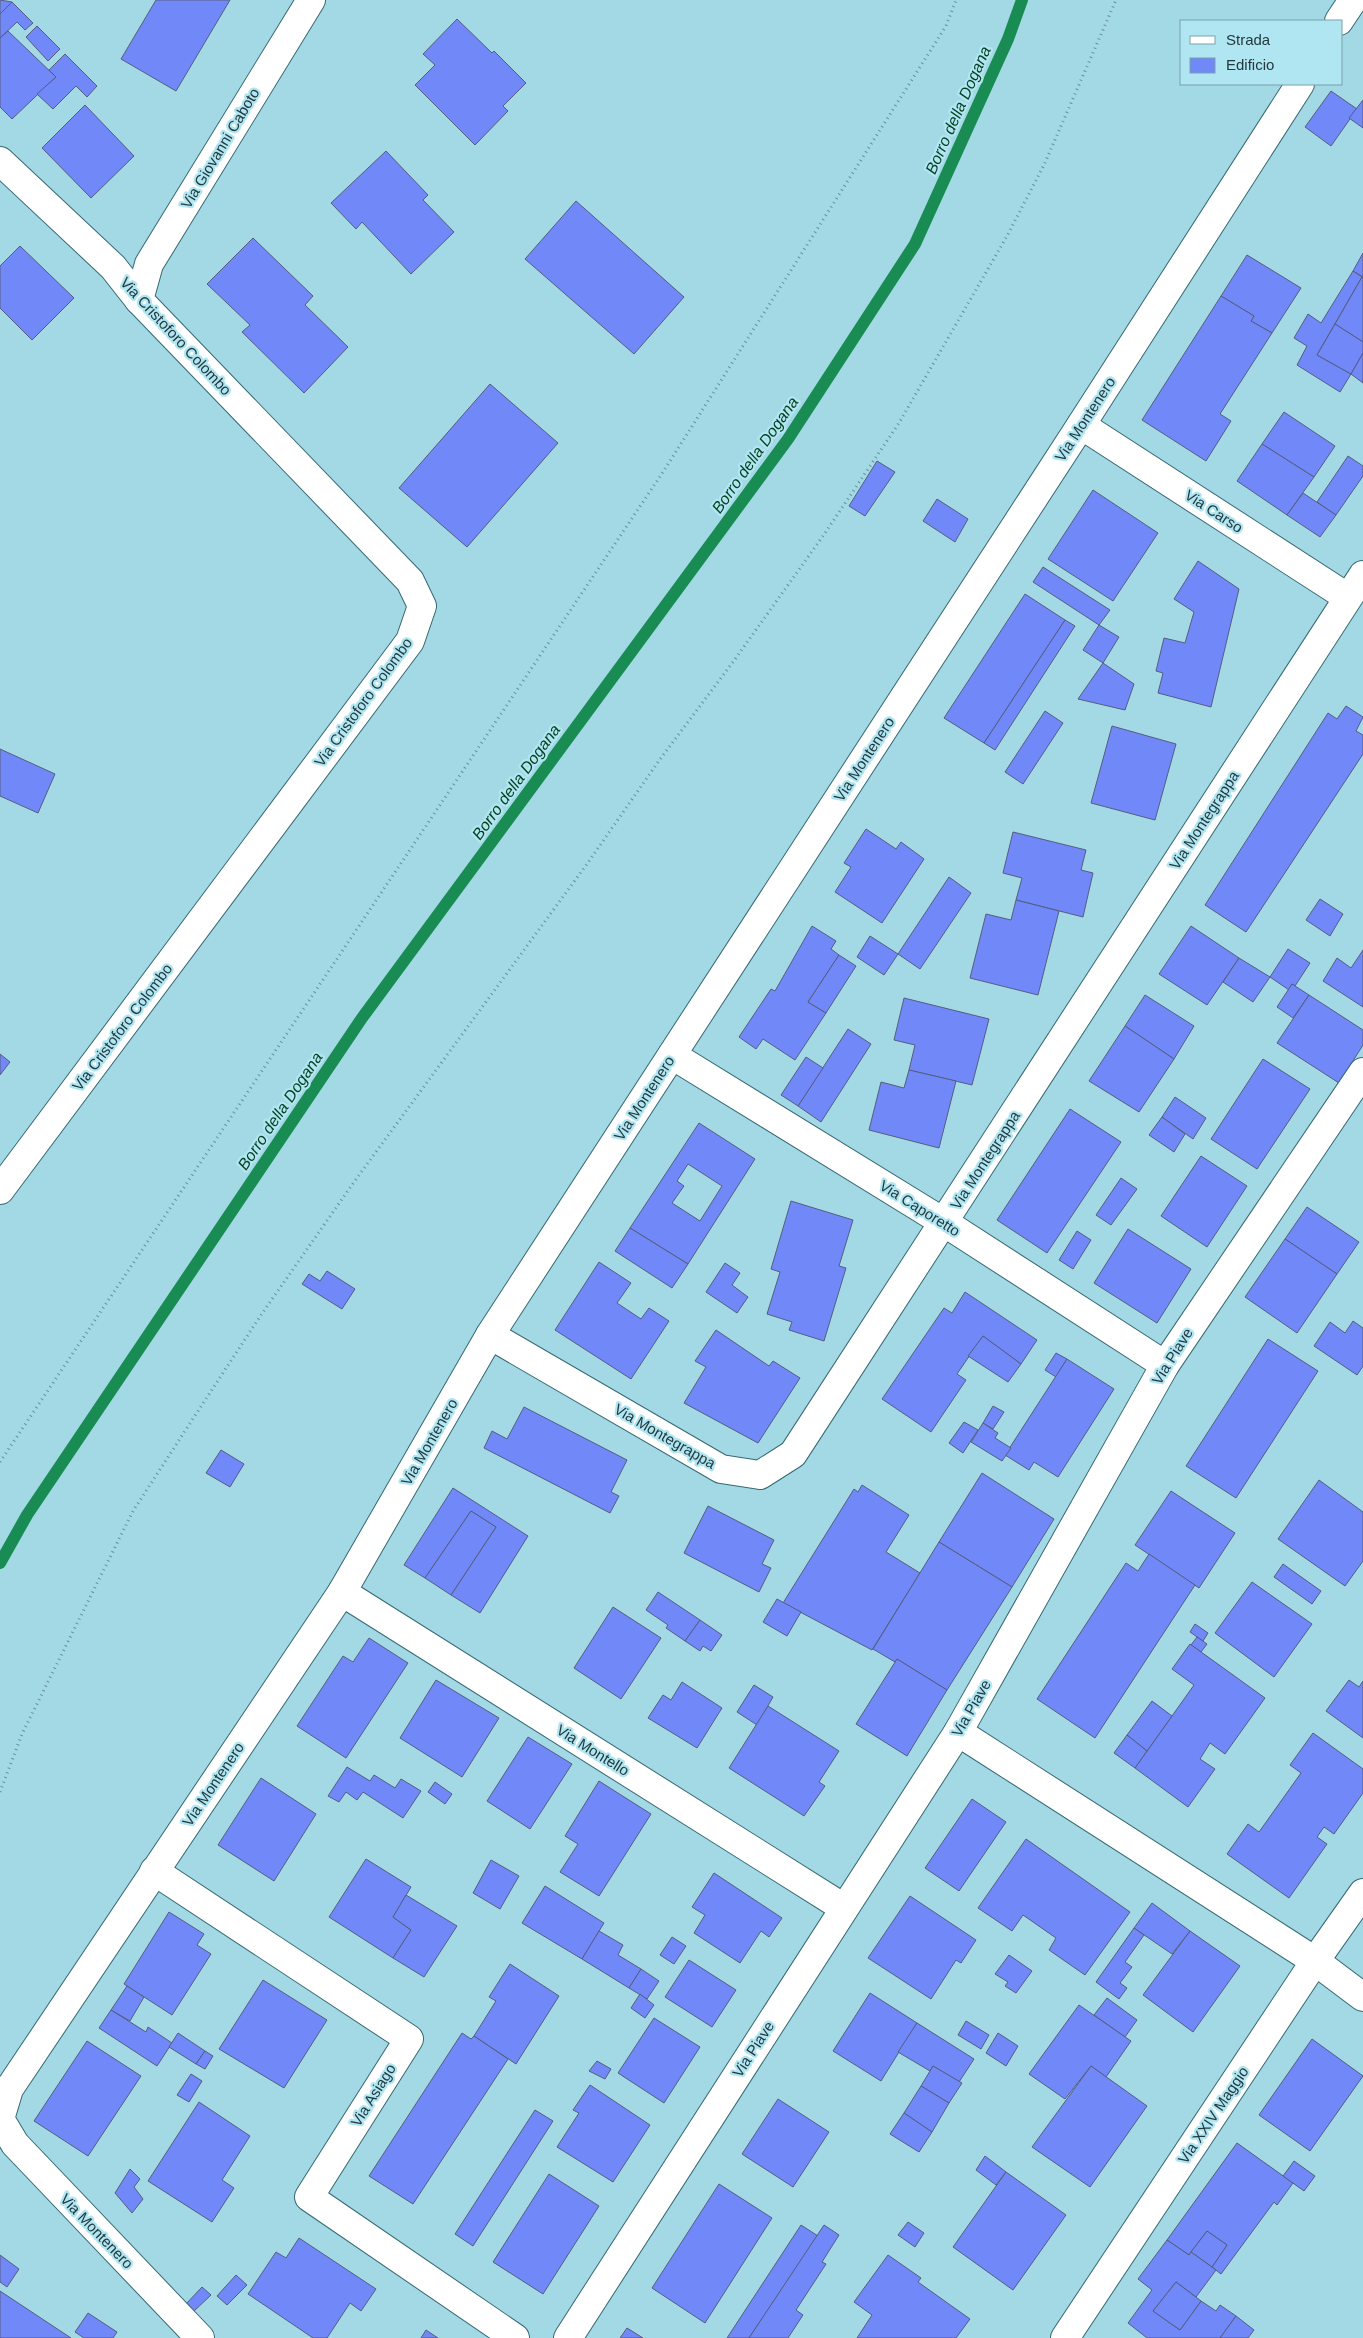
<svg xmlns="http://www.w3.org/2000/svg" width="1363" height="2338" font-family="Arial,sans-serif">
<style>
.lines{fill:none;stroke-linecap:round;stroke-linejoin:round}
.stream{stroke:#198c54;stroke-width:12}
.building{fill:#7188f9;stroke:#545d80;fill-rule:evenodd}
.street-casing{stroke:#356973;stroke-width:30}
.path{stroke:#688f97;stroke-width:3;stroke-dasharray:1 4;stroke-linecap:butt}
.street{stroke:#fff;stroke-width:28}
.labels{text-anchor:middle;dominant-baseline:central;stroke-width:4.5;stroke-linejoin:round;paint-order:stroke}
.street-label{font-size:15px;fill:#23393e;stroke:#b0e6f2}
.water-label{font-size:16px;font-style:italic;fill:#063f1e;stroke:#b0e6f2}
</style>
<rect width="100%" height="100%" fill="#a3d9e4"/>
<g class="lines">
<polyline class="stream" points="0,1563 27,1515 362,1018 788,439 915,244 1008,39 1022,0"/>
</g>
<g class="building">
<polygon points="0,0 12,2 0,14"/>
<polygon points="156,0 230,0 176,91 121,59"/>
<polygon points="12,2 33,23 25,30 17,22 0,38 0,14"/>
<polygon points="457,19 492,53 494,51 526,83 503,106 508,111 475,145 415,85 435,65 423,54"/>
<polygon points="37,26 60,49 48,61 26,37"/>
<polygon points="8,31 56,77 12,119 0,107 0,38"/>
<polygon points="65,54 97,86 87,97 76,86 53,109 37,94 56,77 49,70"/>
<polygon points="1331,91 1357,109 1331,146 1305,127"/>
<polygon points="1363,100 1363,128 1349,118"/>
<polygon points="85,105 134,156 91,198 42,148"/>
<polygon points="386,151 428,195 423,200 454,232 411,274 362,222 356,229 331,203"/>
<polygon points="576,201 684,297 634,354 525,259"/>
<polygon points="253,238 313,296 305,305 348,347 304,393 242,332 250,325 207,284"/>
<polygon points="20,246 74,298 32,340 0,308 0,266"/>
<polygon points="1363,253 1363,277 1353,271"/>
<polygon points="1247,255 1301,288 1272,333 1251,321 1254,316 1221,296"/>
<polygon points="1353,271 1362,277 1317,355 1351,374 1340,392 1297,365 1307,346 1294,338 1308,314 1321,323"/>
<polygon points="1362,277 1363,277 1363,342 1335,324"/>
<polygon points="1221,296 1254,316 1251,321 1272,333 1220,414 1231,421 1206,461 1142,420"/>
<polygon points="1335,324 1363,342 1363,353 1351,374 1317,355"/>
<polygon points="1363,353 1363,383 1351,374"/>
<polygon points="490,384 558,443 467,547 399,488"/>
<polygon points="1284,412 1335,446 1314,477 1262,444"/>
<polygon points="1262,444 1314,477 1287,515 1237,481"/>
<polygon points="1348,456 1363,466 1363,476 1336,515 1317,502"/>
<polygon points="877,461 895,472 865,516 849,506"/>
<polygon points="1093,490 1158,533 1113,601 1048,559"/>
<polygon points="1303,493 1336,515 1320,537 1287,515"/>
<polygon points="937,499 968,519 955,542 923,521"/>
<polygon points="1198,561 1239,589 1211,707 1158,693 1163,673 1156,671 1164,638 1185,643 1194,612 1174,599"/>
<polygon points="1043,567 1110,610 1099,625 1033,582"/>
<polygon points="1025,594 1065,620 984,743 944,718"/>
<polygon points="1065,620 1075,626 995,750 984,743"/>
<polygon points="1099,625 1119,637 1103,663 1083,650"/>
<polygon points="1103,663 1134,684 1125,710 1078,699"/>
<polygon points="1346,706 1363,717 1356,731 1363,735 1363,754 1246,932 1205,905 1328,713 1337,719"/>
<polygon points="1045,711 1063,723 1023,784 1005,772"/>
<polygon points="1112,726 1176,744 1155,820 1091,803"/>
<polygon points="0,749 55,774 38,813 0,796"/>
<polygon points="866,829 896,849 901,842 924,859 882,923 835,892 851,867 844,863"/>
<polygon points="1013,832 1086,850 1081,870 1093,873 1083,917 1016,900 1022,878 1003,873"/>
<polygon points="949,877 971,893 920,969 898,954"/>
<polygon points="1320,899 1343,914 1330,936 1306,920"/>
<polygon points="1016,900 1059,911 1038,995 970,978 986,914 1011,920"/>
<polygon points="812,926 836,941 831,949 839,955 808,1002 826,1013 795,1060 763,1039 756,1049 739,1037 771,989 775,991"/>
<polygon points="1191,926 1239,958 1207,1005 1159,974"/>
<polygon points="870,936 898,954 884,975 857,957"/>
<polygon points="1288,949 1310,963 1295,986 1292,984 1289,990 1270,977"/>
<polygon points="1363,950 1363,1007 1323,981 1337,958 1351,968"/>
<polygon points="839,955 856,966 826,1013 808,1002"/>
<polygon points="1239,958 1270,977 1253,1002 1223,982"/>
<polygon points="1292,984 1309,995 1293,1018 1277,1007"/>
<polygon points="1145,995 1194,1026 1174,1059 1125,1026"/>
<polygon points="1309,995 1363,1030 1363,1045 1339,1083 1277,1043"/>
<polygon points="904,998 989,1019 972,1085 909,1070 915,1045 894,1040"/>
<polygon points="1125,1026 1174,1059 1139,1112 1089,1081"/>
<polygon points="848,1029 871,1044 821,1122 798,1106"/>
<polygon points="0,1054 10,1062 0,1075"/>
<polygon points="806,1057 823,1068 798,1106 781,1095"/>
<polygon points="1263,1059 1310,1089 1257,1169 1211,1139"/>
<polygon points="909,1070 956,1081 939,1148 869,1130 881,1082 904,1088"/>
<polygon points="1175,1097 1206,1118 1193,1139 1162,1117"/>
<polygon points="1070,1109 1121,1142 1047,1253 997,1220"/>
<polygon points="1162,1117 1185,1134 1174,1152 1149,1135"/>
<path d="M699 1123 755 1159 688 1264 630 1228ZM688 1164 722 1186 700 1221 672 1203 684 1186 677 1181Z"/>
<polygon points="1201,1156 1247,1186 1207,1247 1161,1216"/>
<polygon points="1121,1178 1137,1189 1111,1225 1096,1215"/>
<polygon points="791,1201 853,1220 839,1266 846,1268 824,1341 789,1330 792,1322 767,1314 780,1272 771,1269"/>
<polygon points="1307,1207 1359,1242 1337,1274 1285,1239"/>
<polygon points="630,1228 688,1264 672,1288 615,1251"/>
<polygon points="1128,1229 1191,1269 1157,1323 1094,1283"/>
<polygon points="1077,1231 1091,1240 1073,1269 1059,1260"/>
<polygon points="1285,1239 1337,1274 1297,1333 1245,1297"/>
<polygon points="599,1262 631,1283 617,1303 641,1319 649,1308 669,1321 631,1379 555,1330"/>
<polygon points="725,1263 740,1273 732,1285 748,1297 737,1313 706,1292"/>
<polygon points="327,1271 355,1289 342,1309 302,1284 309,1274 320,1281"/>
<polygon points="965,1292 1037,1340 1021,1364 983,1336 957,1374 966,1380 931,1432 882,1399 944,1308 952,1313"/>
<polygon points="1353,1321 1363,1328 1363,1366 1357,1375 1314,1346 1330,1322 1345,1333"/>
<polygon points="716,1330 769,1366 773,1361 800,1378 758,1443 684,1403 706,1367 695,1361"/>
<polygon points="983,1336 1021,1364 1008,1382 968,1356"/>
<polygon points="1268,1339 1318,1371 1236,1498 1186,1466"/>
<polygon points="1056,1353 1067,1359 1056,1377 1045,1370"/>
<polygon points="1067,1359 1114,1389 1058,1477 1034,1462 1029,1470 1005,1455"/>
<polygon points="993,1406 1004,1412 993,1429 983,1423"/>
<polygon points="524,1407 627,1460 611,1492 619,1496 610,1513 484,1448 492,1431 507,1439"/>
<polygon points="964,1422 978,1430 963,1453 949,1443"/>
<polygon points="983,1423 998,1433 995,1438 1011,1448 1002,1461 971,1442"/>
<polygon points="221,1450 244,1464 230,1487 206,1473"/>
<polygon points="982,1473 1054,1519 1012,1587 939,1542"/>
<polygon points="1319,1480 1363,1512 1363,1561 1345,1586 1278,1539"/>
<polygon points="862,1485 909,1515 886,1552 920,1573 872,1650 783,1603 854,1489 858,1492"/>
<polygon points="453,1488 528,1536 480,1613 451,1595 496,1527 471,1511 425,1578 404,1565"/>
<polygon points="1171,1491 1235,1533 1199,1588 1135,1545"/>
<polygon points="708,1506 774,1540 762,1564 771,1568 759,1592 684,1553"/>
<polygon points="471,1511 496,1527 451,1595 425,1578"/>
<polygon points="939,1542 1012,1587 947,1690 897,1659 895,1662 873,1649"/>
<polygon points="1149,1554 1195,1585 1095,1738 1037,1699 1126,1563 1138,1571"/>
<polygon points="1283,1564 1321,1591 1312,1604 1274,1577"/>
<polygon points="1252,1582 1312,1624 1274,1677 1215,1633"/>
<polygon points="658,1592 700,1620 685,1641 666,1628 668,1625 646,1610"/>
<polygon points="777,1599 801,1612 787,1636 763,1622"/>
<polygon points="613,1607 661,1638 621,1699 574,1668"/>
<polygon points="700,1620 722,1635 711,1651 703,1646 700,1651 685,1641"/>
<polygon points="1195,1624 1208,1633 1203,1641 1190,1632"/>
<polygon points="1197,1637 1207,1644 1201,1652 1191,1645"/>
<polygon points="369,1638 408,1663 346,1758 297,1726 343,1656 353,1662"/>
<polygon points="1190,1644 1265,1698 1225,1754 1210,1743 1200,1759 1215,1769 1188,1807 1135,1768 1194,1685 1172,1669"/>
<polygon points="897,1659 947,1690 907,1756 856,1724"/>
<polygon points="436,1680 499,1718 462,1777 400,1738"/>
<polygon points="1349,1680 1359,1687 1363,1681 1363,1738 1326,1711"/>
<polygon points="682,1682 722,1708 697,1748 648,1718 663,1695 671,1700"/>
<polygon points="754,1685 773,1697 757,1725 737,1712"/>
<polygon points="1152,1701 1172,1716 1147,1751 1127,1735"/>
<polygon points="768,1706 839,1751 819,1782 825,1786 804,1816 729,1768"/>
<polygon points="1313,1733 1363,1769 1363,1793 1334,1834 1324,1827 1317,1837 1327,1844 1289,1898 1227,1854 1248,1824 1259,1832 1301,1773 1290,1765"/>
<polygon points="1127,1735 1147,1751 1135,1768 1114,1753"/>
<polygon points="528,1737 572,1764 530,1829 487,1801"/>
<polygon points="347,1767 370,1781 374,1775 395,1788 401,1779 421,1791 403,1818 363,1792 357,1800 346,1792 339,1802 328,1796"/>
<polygon points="261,1778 316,1814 274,1881 218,1845"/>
<polygon points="599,1781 651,1814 599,1896 560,1872 578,1844 565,1836"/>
<polygon points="435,1782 452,1794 445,1804 428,1792"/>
<polygon points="972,1799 1006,1822 959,1891 925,1868"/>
<polygon points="1026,1839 1130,1912 1085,1975 1049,1950 1056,1938 1023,1915 1012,1931 978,1908"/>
<polygon points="366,1859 411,1887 393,1917 411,1930 393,1958 329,1917"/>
<polygon points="491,1860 519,1876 500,1909 473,1893"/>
<polygon points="714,1873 782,1918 769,1937 761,1931 740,1963 694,1933 705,1915 692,1907"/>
<polygon points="545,1886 604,1923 582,1959 522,1923"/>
<polygon points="406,1895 457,1926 424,1977 393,1958 411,1930 393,1917"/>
<polygon points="910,1896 976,1940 961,1963 956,1960 931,1999 868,1958"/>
<polygon points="1152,1903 1190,1931 1172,1954 1134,1928"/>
<polygon points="169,1912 204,1934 197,1945 211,1954 172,2015 124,1984"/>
<polygon points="1134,1928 1144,1935 1125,1962 1132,1967 1120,1983 1127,1988 1119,1999 1096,1982"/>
<polygon points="599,1931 623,1945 618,1955 641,1969 629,1988 582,1959"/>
<polygon points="1190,1931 1240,1966 1193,2032 1143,1995"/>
<polygon points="672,1937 686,1946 674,1964 660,1955"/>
<polygon points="1009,1955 1032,1971 1016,1993 1005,1986 1008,1982 995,1974"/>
<polygon points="689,1960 736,1990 712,2027 665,1997"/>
<polygon points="510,1964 559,1996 516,2064 474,2036 496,2001 489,1997"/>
<polygon points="641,1969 659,1981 647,1999 629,1988"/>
<polygon points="263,1980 327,2020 284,2088 219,2049"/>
<polygon points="127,1986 144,1997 130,2021 111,2010"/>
<polygon points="870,1993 917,2023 881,2081 833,2051"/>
<polygon points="640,1994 654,2005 645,2018 631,2008"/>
<polygon points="1107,1998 1137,2020 1125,2037 1094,2015"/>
<polygon points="1079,2005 1131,2041 1106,2077 1091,2066 1065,2099 1029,2074"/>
<polygon points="111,2010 146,2032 148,2027 172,2043 157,2066 99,2028"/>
<polygon points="654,2018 700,2047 664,2103 618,2073"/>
<polygon points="966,2021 989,2035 981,2049 958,2035"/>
<polygon points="917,2023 974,2059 959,2082 933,2066 930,2071 898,2052"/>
<polygon points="178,2033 205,2051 196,2064 169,2047"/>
<polygon points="462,2033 471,2039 474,2036 508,2059 413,2204 369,2176"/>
<polygon points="998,2033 1018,2046 1006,2066 986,2053"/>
<polygon points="1312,2039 1363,2076 1310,2151 1259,2115"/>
<polygon points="87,2041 141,2076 88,2156 34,2121"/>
<polygon points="205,2051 213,2056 205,2069 196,2064"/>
<polygon points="597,2061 611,2069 605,2079 589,2071"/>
<polygon points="933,2066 962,2083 949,2103 921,2086"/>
<polygon points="1091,2066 1147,2106 1090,2187 1032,2147"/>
<polygon points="191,2074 202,2081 189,2102 177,2095"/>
<polygon points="590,2085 650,2125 613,2182 557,2147 579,2113 573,2110"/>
<polygon points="921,2086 949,2103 932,2132 904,2113"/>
<polygon points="778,2099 829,2132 793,2187 742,2154"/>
<polygon points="199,2102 250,2136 222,2180 234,2188 212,2222 148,2181"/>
<polygon points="535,2110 553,2121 473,2246 455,2234"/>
<polygon points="904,2113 932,2132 919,2152 890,2134"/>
<polygon points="1237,2143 1293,2183 1277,2205 1274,2202 1221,2274 1212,2267 1227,2245 1207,2231 1189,2255 1167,2240"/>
<polygon points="985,2156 1006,2172 996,2185 976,2170"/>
<polygon points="1294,2161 1315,2176 1304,2191 1283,2176"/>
<polygon points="130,2169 140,2179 134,2187 143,2199 132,2213 115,2193"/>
<polygon points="1006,2172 1066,2215 1013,2290 953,2247"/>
<polygon points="549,2174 599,2206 543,2294 493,2262"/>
<polygon points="719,2184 772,2218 705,2323 652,2288"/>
<polygon points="908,2222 924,2233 915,2247 898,2235"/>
<polygon points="801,2225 818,2236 749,2338 727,2338"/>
<polygon points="824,2225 839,2235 822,2262 826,2264 796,2310 803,2315 788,2338 749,2338"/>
<polygon points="1207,2231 1227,2245 1212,2267 1191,2252"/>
<polygon points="299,2238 376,2289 361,2311 350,2303 327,2338 313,2338 248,2294 276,2252 286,2258"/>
<polygon points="1167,2240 1189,2255 1191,2252 1216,2270 1196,2297 1176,2282 1153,2311 1180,2330 1201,2301 1216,2311 1220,2305 1236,2316 1220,2338 1147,2338 1128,2323 1152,2290 1138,2279"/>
<polygon points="0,2255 19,2269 7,2287 0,2282"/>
<polygon points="888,2255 921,2278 918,2282 970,2319 956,2338 857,2338 872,2315 854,2302"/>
<polygon points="236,2275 247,2285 227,2305 217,2296"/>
<polygon points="1176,2282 1201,2301 1180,2330 1153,2311"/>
<polygon points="202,2287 211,2295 193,2312 185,2305"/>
<polygon points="0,2291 71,2338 0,2338"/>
<polygon points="88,2313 117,2332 113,2338 84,2338 75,2332"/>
<polygon points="1236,2316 1254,2330 1248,2338 1220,2338"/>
<polygon points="627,2328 643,2338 620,2338"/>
<polygon points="426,2330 438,2338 421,2338"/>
</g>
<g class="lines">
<defs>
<g id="street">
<polyline points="1339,21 1353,0"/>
<polyline points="0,161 113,267 139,300 410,581 422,606 410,641 0,1190"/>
<polyline points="139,300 149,264 311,0"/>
<polyline points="1081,425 1347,597"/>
<polyline points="672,1055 945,1223 1165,1365"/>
<polyline points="490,1335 721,1469 760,1475 793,1454 1363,575"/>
<polyline points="342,1592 844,1908"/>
<polyline points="958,1732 1315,1961 1363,1997"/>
<polyline points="154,1871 409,2039 309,2197 515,2338"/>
<polyline points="0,2119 9,2089 342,1592 490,1335 1081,425 1300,84"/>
<polyline points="0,2119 15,2144 200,2338"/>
<polyline points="568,2338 958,1732 1165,1365 1363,1072"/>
<polyline points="1065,2338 1315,1961 1363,1893"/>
</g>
</defs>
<use href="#street" class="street-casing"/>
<g class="path">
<polyline points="0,1462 663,472 946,26 956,0"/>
<polyline points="0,1792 22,1734 133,1511 198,1411 261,1315 354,1182 587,864 658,762 733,662 823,536 899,423 1007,236 1044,165 1116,0"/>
</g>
<use href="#street" class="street"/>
</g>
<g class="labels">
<g class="street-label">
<text transform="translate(220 148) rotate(-59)">Via Giovanni Caboto</text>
<text transform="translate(176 336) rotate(47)">Via Cristoforo Colombo</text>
<text transform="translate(1085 419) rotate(-57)">Via Montenero</text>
<text transform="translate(1214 511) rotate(33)">Via Carso</text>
<text transform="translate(363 702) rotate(-54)">Via Cristoforo Colombo</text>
<text transform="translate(864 759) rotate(-57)">Via Montenero</text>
<text transform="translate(1204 820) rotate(-57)">Via Montegrappa</text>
<text transform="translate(122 1027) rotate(-53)">Via Cristoforo Colombo</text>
<text transform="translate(644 1098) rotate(-57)">Via Montenero</text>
<text transform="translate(985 1160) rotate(-57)">Via Montegrappa</text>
<text transform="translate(920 1208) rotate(32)">Via Caporetto</text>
<text transform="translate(1172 1356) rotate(-58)">Via Piave</text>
<text transform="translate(665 1436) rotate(30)">Via Montegrappa</text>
<text transform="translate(429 1442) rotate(-60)">Via Montenero</text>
<text transform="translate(971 1708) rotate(-60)">Via Piave</text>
<text transform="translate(593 1750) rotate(32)">Via Montello</text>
<text transform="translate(213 1784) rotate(-56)">Via Montenero</text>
<text transform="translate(753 2049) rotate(-57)">Via Piave</text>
<text transform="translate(373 2095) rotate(-58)">Via Asiago</text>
<text transform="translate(1213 2115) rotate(-56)">Via XXIV Maggio</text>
<text transform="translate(97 2231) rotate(46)">Via Montenero</text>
</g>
<g class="water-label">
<text transform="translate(958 110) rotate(-66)">Borro della Dogana</text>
<text transform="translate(755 455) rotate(-55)">Borro della Dogana</text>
<text transform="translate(516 782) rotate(-54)">Borro della Dogana</text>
<text transform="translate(280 1111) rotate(-56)">Borro della Dogana</text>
</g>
</g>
<rect x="1180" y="20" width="162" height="65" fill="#b0e6f2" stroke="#78a1aa"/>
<rect x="1190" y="36" width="25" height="8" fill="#ffffff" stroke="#78a1aa"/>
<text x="1226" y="45" font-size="15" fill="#23393e">Strada</text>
<rect x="1190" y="58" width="25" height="15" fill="#7188f9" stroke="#78a1aa"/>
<text x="1226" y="70" font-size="15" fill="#23393e">Edificio</text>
</svg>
